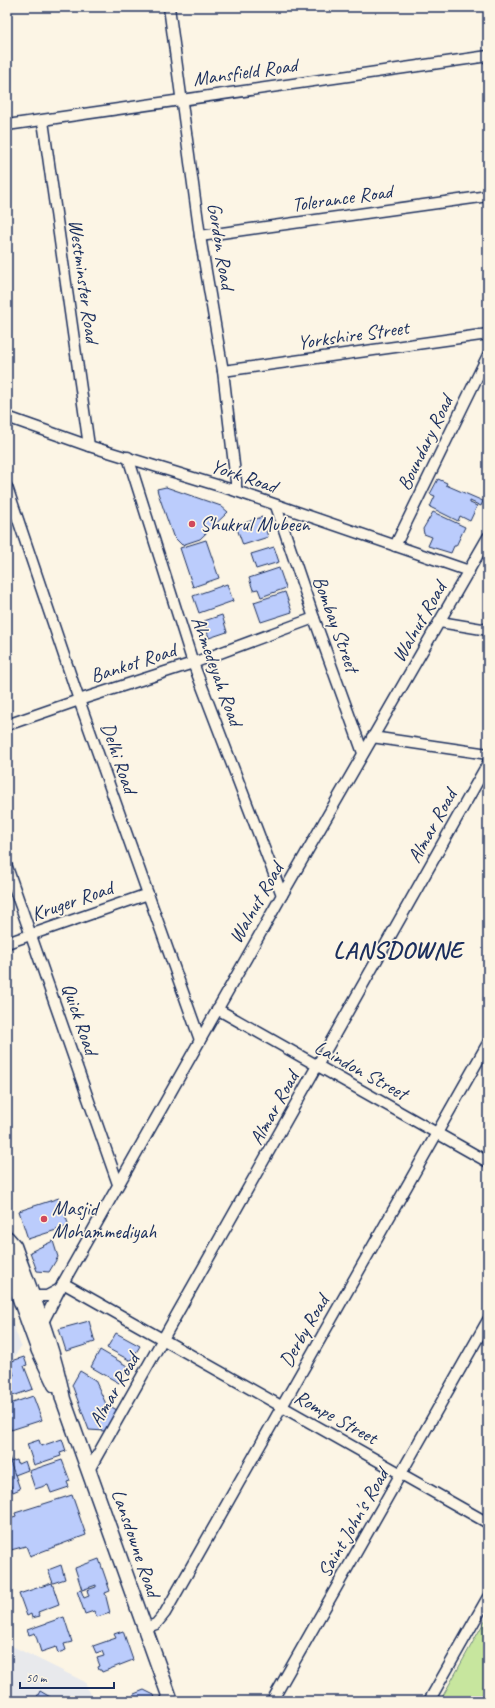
<svg xmlns="http://www.w3.org/2000/svg" width="495" height="1708" font-family="Caveat,sans-serif">
<style>
.built{fill:#e8e9ec}
.green{fill:#c7e69e;stroke:#718a7e}
.building{fill:#bbccfc;stroke:#1b2f5e}
.lines{fill:none;stroke-linecap:round;stroke-linejoin:round}
.street-casing{stroke:#1b2f5e;stroke-width:13}
.secondary-casing{stroke:#1b2f5e;stroke-width:17}
.street{stroke:#fcf5e5;stroke-width:10}
.secondary{stroke:#fcf5e5;stroke-width:14}
.poi-dot{fill:#d1495b;stroke:#fcf5e5;stroke-width:1.5}
.labels{text-anchor:middle;dominant-baseline:central;stroke-width:3.5;stroke-linejoin:round;paint-order:stroke}
.street-label{font-size:20px;fill:#1b2f5e;stroke:#fcf5e5}
.poi-label{font-size:20px;fill:#1b2f5e;stroke:#fcf5e5;text-anchor:start}
.district-label{font-size:24px;font-weight:bold;letter-spacing:1px;fill:#1b2f5e;stroke:#fcf5e5}
</style>
<rect width="100%" height="100%" fill="#fcf5e5"/>
<filter id="ink" filterUnits="userSpaceOnUse"><feTurbulence type="fractalNoise" baseFrequency=".025" numOctaves="2"/><feDisplacementMap in="SourceGraphic" scale="8" xChannelSelector="R" yChannelSelector="G"/><feConvolveMatrix kernelMatrix="1 2 1 2 8 2 1 2 1" color-interpolation-filters="sRGB"/></filter>
<g filter="url(#ink)">
<g class="built">
<polygon points="7,1308 21,1346 7,1370"/>
<polygon points="7,1632 12,1646 85,1682 92,1701 7,1701"/>
</g>
<polygon class="green" points="488,1615 488,1701 440,1701"/>
<g class="building">
<polygon points="438,479 447,483 446,485 483,501 481,506 470,501 470,503 477,506 470,521 460,516 458,521 430,507 435,496 430,494"/>
<polygon points="166,487 221,506 228,512 200,539 182,545 173,536 158,493 157,489"/>
<polygon points="433,512 465,527 456,546 454,546 451,553 428,546 432,537 424,534 423,529"/>
<polygon points="262,517 268,537 243,545 236,526"/>
<polygon points="206,540 219,578 193,587 180,548"/>
<polygon points="274,547 279,562 256,569 251,554"/>
<polygon points="279,568 286,588 261,597 258,589 253,590 249,578"/>
<polygon points="227,584 233,601 199,613 193,596"/>
<polygon points="285,592 292,612 261,622 254,602"/>
<polygon points="222,615 227,632 209,638 204,621"/>
<polygon points="59,1198 69,1226 28,1239 19,1211"/>
<polygon points="53,1241 58,1257 49,1272 37,1271 30,1252"/>
<polygon points="89,1321 95,1342 66,1351 59,1329"/>
<polygon points="116,1333 140,1346 131,1361 107,1348"/>
<polygon points="100,1350 129,1367 119,1383 91,1367"/>
<polygon points="24,1357 27,1365 24,1366 33,1389 7,1398 7,1378 14,1375 10,1364 12,1361"/>
<polygon points="80,1371 95,1380 106,1404 117,1410 105,1431 89,1430 72,1385"/>
<polygon points="33,1396 42,1420 11,1430 7,1419 7,1405"/>
<polygon points="62,1439 66,1451 60,1453 61,1456 34,1465 27,1444 39,1440 41,1446"/>
<polygon points="9,1457 20,1489 13,1492 9,1480 11,1479 7,1480 7,1458"/>
<polygon points="17,1460 18,1464 25,1461 28,1470 15,1475 10,1462"/>
<polygon points="62,1460 70,1481 67,1482 69,1487 51,1493 48,1485 35,1489 29,1471"/>
<polygon points="72,1495 86,1535 30,1556 26,1546 7,1551 7,1519 16,1516 15,1513"/>
<polygon points="99,1559 110,1591 105,1593 110,1613 97,1617 94,1611 85,1614 77,1591 81,1590 84,1598 89,1596 87,1590 96,1587 96,1585 82,1590 75,1568"/>
<polygon points="61,1565 65,1579 53,1583 48,1570"/>
<polygon points="52,1583 59,1604 38,1612 40,1616 32,1618 31,1614 27,1616 19,1594"/>
<polygon points="64,1617 72,1642 64,1644 66,1650 58,1653 56,1647 41,1652 35,1633 29,1635 27,1630"/>
<polygon points="123,1631 133,1660 102,1672 101,1670 99,1670 98,1667 100,1666 97,1658 104,1656 102,1651 96,1653 93,1646 116,1638 114,1634"/>
<polygon points="144,1690 154,1695 156,1701 123,1701 132,1698 134,1694"/>
<polygon points="40,1691 57,1701 35,1701"/>
</g>
<g class="lines">
<defs>
<g id="street">
<polyline points="169,7 200,236 223,371 236,482 236,491"/>
<polyline points="43,121 89,446"/>
<polyline points="7,125 488,56"/>
<polyline points="200,236 488,196"/>
<polyline points="223,371 488,334"/>
<polyline points="7,417 89,446 236,491 469,571"/>
<polyline points="128,457 193,663 282,895"/>
<polyline points="7,487 79,700 200,1040"/>
<polyline points="276,506 314,618 363,753"/>
<polyline points="395,546 488,355"/>
<polyline points="440,622 488,630"/>
<polyline points="7,725 79,700 193,663 314,618"/>
<polyline points="372,737 488,754"/>
<polyline points="7,867 118,1184"/>
<polyline points="7,943 148,894"/>
<polyline points="217,1009 488,1162"/>
<polyline points="63,1283 488,1523"/>
<polyline points="32,1296 47,1296 60,1289"/>
<polyline points="42,1324 63,1283 282,895 488,537"/>
<polyline points="89,1470 488,763"/>
<polyline points="145,1628 156,1624 165,1613 488,1043"/>
<polyline points="272,1701 488,1320"/>
<polyline points="429,1701 488,1597"/>
</g>
<g id="secondary">
<path d="M7 1238 14 1246C32 1296 53 1346 63 1399L171 1701"/>
<polyline points="7,1263 39,1351 55,1385"/>
</g>
</defs>
<use href="#street" class="street-casing"/>
<use href="#secondary" class="secondary-casing"/>
<use href="#street" class="street"/>
<use href="#secondary" class="secondary"/>
</g>
</g>
<g class="poi-dot">
<circle cx="192" cy="524" r="4"/>
<circle cx="44" cy="1219" r="4"/>
</g>
<g class="labels">
<g class="street-label">
<text transform="translate(245 72) rotate(-8)">Mansfield Road</text>
<text transform="translate(342 198) rotate(-8)">Tolerance Road</text>
<text transform="translate(221 246) rotate(81)">Gordon Road</text>
<text transform="translate(84 281) rotate(82)">Westminster Road</text>
<text transform="translate(353 335) rotate(-8)">Yorkshire Street</text>
<text transform="translate(425 443) rotate(-64)">Boundary Road</text>
<text transform="translate(244 476) rotate(19)">York Road</text>
<text transform="translate(419 622) rotate(-60)">Walnut Road</text>
<text transform="translate(336 624) rotate(70)">Bombay Street</text>
<text transform="translate(133 663) rotate(-18)">Bankot Road</text>
<text transform="translate(217 671) rotate(70)">Ahmedeyah Road</text>
<text transform="translate(119 758) rotate(71)">Delhi Road</text>
<text transform="translate(432 826) rotate(-61)">Almar Road</text>
<text transform="translate(72 901) rotate(-19)">Kruger Road</text>
<text transform="translate(256 903) rotate(-60)">Walnut Road</text>
<text transform="translate(80 1019) rotate(71)">Quick Road</text>
<text transform="translate(361 1070) rotate(29)">Laindon Street</text>
<text transform="translate(274 1108) rotate(-61)">Almar Road</text>
<text transform="translate(304 1331) rotate(-60)">Derby Road</text>
<text transform="translate(114 1390) rotate(-60)">Almar Road</text>
<text transform="translate(336 1417) rotate(29)">Rompe Street</text>
<text transform="translate(353 1523) rotate(-60)">Saint John's Road</text>
<text transform="translate(136 1543) rotate(71)">Lansdowne Road</text>
</g>
<g class="poi-label">
<text x="200" y="524">Shukrul Mubeen</text>
<text x="52" y="1208">Masjid<tspan x="52" dy="23">Mohammediyah</tspan></text>
</g>
<g class="district-label">
<text x="398" y="950">LANSDOWNE</text>
</g>
</g>
<rect width="495" height="1708" fill="none" stroke="#fcf5e5" stroke-width="24"/>
<rect x="12" y="12" width="471" height="1684" fill="none" stroke="#1b2f5e" stroke-width="1.5" filter="url(#ink)"/>
<path d="M20 1682v6h94v-6" fill="none" stroke="#1b2f5e" stroke-width="2"/>
<text x="26" y="1682" font-size="12" fill="#1b2f5e" stroke="#fcf5e5" stroke-width="3" paint-order="stroke">50 m</text>
</svg>
